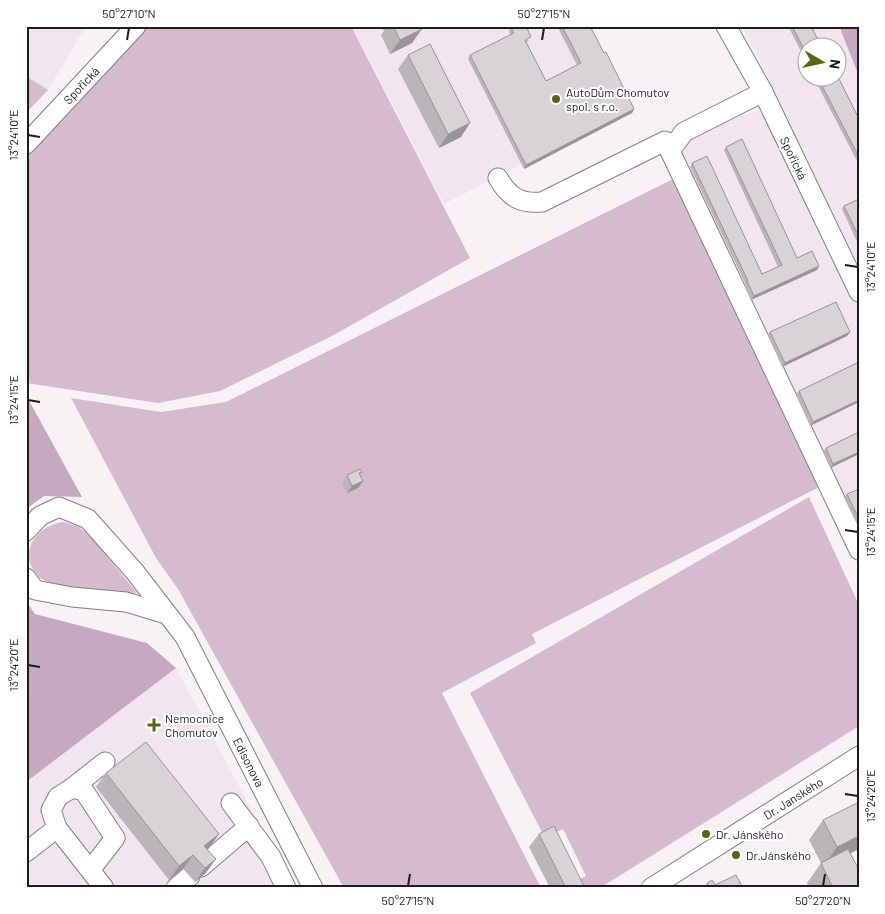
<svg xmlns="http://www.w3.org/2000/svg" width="885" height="914" font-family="Barlow,sans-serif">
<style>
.built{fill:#f2e5ef;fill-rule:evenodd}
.green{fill:#d5bad0}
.forest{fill:#c7a8c2}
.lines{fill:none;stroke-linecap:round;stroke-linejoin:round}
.minor-casing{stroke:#857f84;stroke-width:21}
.minor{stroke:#fff;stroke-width:19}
.wall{fill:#bbb5ba}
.shaded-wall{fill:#989497}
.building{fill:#d9d3d8;stroke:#989497}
.ticks{fill:none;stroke:#1e1c1d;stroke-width:2}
.poi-dot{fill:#546713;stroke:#fff;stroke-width:2}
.labels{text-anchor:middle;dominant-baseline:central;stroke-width:4;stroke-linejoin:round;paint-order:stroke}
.street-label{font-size:12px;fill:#1e1c1d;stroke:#fff}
.poi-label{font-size:12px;fill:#1e1c1d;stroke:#fff;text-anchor:start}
.neatline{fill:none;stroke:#1e1c1d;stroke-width:2}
.ticks-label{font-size:12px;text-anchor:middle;fill:#1e1c1d}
</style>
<rect width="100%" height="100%" fill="#f8f2f6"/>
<g class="built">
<polygon points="26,26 86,26 48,90 26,76"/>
<polygon points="352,26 578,26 622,113 444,204"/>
<path d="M742 26H839L859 76V553L670 151 684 132 781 105ZM808 48H838V78H808Z"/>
<polygon points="176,668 291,883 287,888 26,888 26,782"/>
</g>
<g class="green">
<polygon points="147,26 351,26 470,258 332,336 220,391 158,403 26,383 26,157"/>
<polygon points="26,76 48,90 26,113"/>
<polygon points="681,175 827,483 532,634 536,643 442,693 541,888 344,888 178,589 156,558 71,398 161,412 226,402"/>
<polygon points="809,497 859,605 859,726 600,888 575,888 572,883 586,876 563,829 545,838 470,693"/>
<path d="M64 522 79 527 91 537 137 593C122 597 50 588 39 577 16 554 36 525 64 522Z"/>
</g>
<g class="forest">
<polygon points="839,26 859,26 859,76"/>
<polygon points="26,395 82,497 44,496 26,509"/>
<polygon points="26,601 35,614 147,643 176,668 26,782"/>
</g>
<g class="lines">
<defs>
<g id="minor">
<polyline points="726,26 763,92 859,292"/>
<polyline points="763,92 684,132 670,151 859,550"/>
<polyline points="26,144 136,26"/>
<path d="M498 178C509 197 520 204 542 202L665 141 670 151"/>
<polyline points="26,531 40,516 59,507 88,519 135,572 185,637 313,888"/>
<polyline points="26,578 35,590 72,597 126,602 166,614"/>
<polyline points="72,788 105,762"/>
<polyline points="231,803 271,857 286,888"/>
<polyline points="26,852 57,828"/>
<polyline points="201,867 249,826"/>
<polyline points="91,869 115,838 84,791 72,788 58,797 51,810 57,828 104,888"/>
<polyline points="176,888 190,876"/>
<polyline points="651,888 859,756"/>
</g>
</defs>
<use href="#minor" class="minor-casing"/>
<use href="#minor" class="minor"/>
</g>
<g class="wall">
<polygon points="384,26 421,26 412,43 390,54 381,35 384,31 382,28"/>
<polygon points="557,26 590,26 634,109 632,113 524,169 468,59 470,55 510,35 509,31 511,28 529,41 526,42 546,81 577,65"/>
<polygon points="788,26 811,26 808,48 808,65"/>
<polygon points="408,55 461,137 439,148 398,69"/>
<polygon points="838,77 859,119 859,165 814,78"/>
<polygon points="726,147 797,258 817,270 751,300 744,285 745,283 690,167 692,163 762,274 778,267 724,150"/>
<polygon points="859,199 859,246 842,209 844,206"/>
<polygon points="770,332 850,332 847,336 782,367 768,335"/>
<polygon points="859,362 810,426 796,395 799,391"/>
<polygon points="859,432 859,454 830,468 823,452 826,448"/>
<polygon points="362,472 360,475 363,481 358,488 347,493 342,483 347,475"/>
<polygon points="859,489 859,528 844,498 847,494"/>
<polygon points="106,773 219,834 209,848 207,850 206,873 195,882 183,869 169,880 96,787"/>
<polygon points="823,820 850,853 859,888 809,888 807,883 821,863 809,840"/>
<polygon points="539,834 585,888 550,888 529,847"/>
<polygon points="707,883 715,885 743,888 704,888"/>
</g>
<g class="shaded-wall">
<polygon points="422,29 412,43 390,54 400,40"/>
<polygon points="634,109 632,113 524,169 526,165"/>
<polygon points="470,123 461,137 439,148 448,134"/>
<polygon points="819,266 817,270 751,300 754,296"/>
<polygon points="850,332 847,336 782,367 785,363"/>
<polygon points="859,400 859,402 810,426 813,422"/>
<polygon points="859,452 859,454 830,468 833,464"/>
<polygon points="363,481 358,488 347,493 352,486"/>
<polygon points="219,834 209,848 196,858 204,846"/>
<polygon points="859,836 859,849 823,867 837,847"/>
<polygon points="193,855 183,869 169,880 179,866"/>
<polygon points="216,859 206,873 195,882 205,868"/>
</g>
<g class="building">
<polygon points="393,26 421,26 422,29 400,40"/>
<polygon points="514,26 526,26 531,37 525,40 546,81 581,63 562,26 590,26 604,53 606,52 634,109 526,165 470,55 514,33 511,28"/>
<polygon points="792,26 811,26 822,48 808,48 808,57"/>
<polygon points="430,44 470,123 448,134 408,55"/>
<polygon points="838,77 859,119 859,157 818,78"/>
<polygon points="742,139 797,258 812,251 819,266 754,296 747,281 748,281 692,163 707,156 762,274 782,265 726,147"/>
<polygon points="859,199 859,237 844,206"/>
<polygon points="836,302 850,332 785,363 770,332"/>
<polygon points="859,362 859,400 813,422 799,391"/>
<polygon points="859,432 859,452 833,464 826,448"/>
<polygon points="360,469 362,472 359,473 363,481 352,486 347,475"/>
<polygon points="859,489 859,519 847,494"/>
<polygon points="146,742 219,834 204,846 216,859 205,868 193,855 179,866 106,773"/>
<polygon points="859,802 859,836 837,847 823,820"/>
<polygon points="554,826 585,888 566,888 539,834"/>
<polygon points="848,849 859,870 859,888 833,888 821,863"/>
<polygon points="736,875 743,888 710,888 707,883 712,880 715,885"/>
</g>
<path class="ticks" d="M127 40 129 28M542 40 544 28M28 135 40 137M845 265 858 267M28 400 40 402M845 530 858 532M28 665 40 667M845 794 858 796M408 886 410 874M823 886 825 874"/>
<g class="poi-dot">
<circle cx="556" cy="99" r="5"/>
<path d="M151.5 717.5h5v5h5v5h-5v5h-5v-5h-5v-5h5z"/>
<circle cx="706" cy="834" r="5"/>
<circle cx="736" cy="855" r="5"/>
</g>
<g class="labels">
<g class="street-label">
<text transform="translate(81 85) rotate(-47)">Spořická</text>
<text transform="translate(794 158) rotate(64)">Spořická</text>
<text transform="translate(249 762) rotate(63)">Edisonova</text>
<text transform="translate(793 798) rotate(-32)">Dr. Janského</text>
</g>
<g class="poi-label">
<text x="566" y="92">AutoDům Chomutov<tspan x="566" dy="14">spol. s r.o.</tspan></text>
<text x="165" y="718">Nemocnice<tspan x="165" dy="14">Chomutov</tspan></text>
<text x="716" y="834">Dr. Jánského</text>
<text x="746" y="855">Dr.Jánského</text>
</g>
</g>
<rect width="885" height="914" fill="none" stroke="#ffffff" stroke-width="55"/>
<g transform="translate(822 62) rotate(99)"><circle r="24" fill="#ffffff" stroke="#a5a4a5"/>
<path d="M0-4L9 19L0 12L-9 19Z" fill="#546713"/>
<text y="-8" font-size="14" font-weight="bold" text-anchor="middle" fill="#1e1c1d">N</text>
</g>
<rect x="28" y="28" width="830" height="858" class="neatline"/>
<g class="ticks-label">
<text x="129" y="18">50°27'10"N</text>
<text x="544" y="18">50°27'15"N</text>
<text transform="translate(14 135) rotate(-90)" y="4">13°24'10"E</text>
<text transform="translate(871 267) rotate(-90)" y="4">13°24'10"E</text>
<text transform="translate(14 400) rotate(-90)" y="4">13°24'15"E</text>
<text transform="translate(871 532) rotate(-90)" y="4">13°24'15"E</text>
<text transform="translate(14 665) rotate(-90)" y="4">13°24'20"E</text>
<text transform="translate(871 796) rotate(-90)" y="4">13°24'20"E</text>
<text x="408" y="905">50°27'15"N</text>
<text x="823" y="905">50°27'20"N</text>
</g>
</svg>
